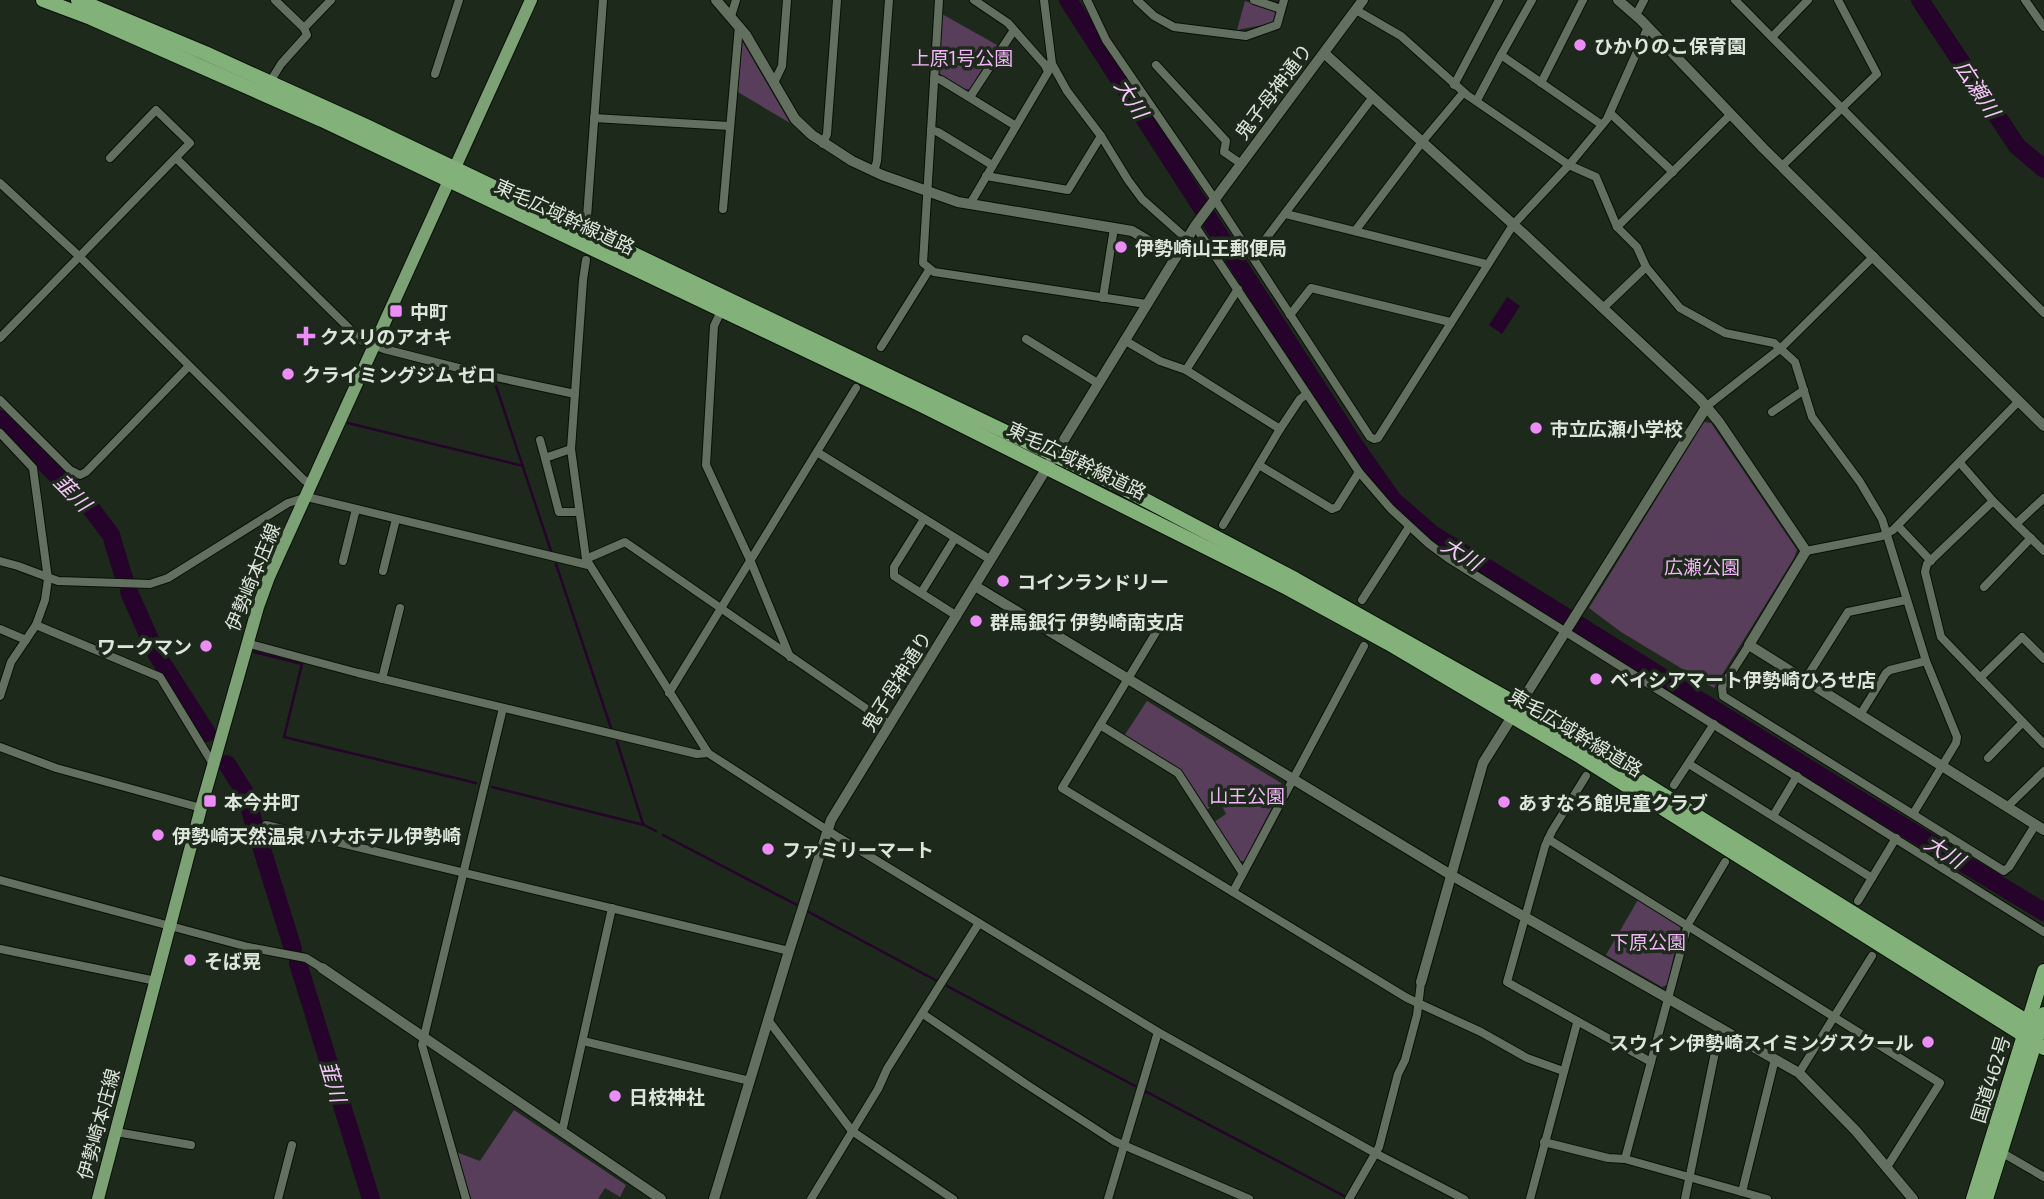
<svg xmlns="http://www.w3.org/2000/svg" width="2044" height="1199" font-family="'Exo 2','Noto Sans JP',sans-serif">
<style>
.green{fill:#583e5a}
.water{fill:#26032a}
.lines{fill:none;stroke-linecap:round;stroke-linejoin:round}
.stream{stroke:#26032a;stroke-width:2.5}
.river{stroke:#26032a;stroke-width:18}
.minor-casing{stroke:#071106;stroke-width:10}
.tertiary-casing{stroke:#071106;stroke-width:12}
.primary-casing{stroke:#071106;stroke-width:14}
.trunk-casing{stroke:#071106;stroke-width:16}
.minor{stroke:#637060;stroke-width:8}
.tertiary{stroke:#637060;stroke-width:10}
.primary{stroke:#7ba174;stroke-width:12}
.trunk{stroke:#83b17a;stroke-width:14}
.poi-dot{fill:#ed8cf9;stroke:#1d291b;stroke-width:2.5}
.labels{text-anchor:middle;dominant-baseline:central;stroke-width:7;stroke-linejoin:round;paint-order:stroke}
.poi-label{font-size:19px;font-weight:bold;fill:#dee6dc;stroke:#1d291b;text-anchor:start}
.park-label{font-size:19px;fill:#f2b5f8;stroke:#1d291b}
.street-label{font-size:19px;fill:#dee6dc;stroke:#1d291b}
.water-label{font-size:21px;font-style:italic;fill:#f8c6fd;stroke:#1d291b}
</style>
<rect width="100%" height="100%" fill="#1d291b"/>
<g class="green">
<polygon points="1245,1 1273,10 1275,13 1273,23 1237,30"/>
<path d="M942 14 997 45 970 89C960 91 942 79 937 69Z"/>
<polygon points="741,39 790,123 736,91"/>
<polygon points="1704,422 1711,423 1797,550 1794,558 1714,688 1621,632 1589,608"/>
<polygon points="1147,701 1281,783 1282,788 1244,861 1238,861 1214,822 1226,814 1220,802 1206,810 1181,771 1124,736"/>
<polygon points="1639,898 1681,925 1667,985 1662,987 1606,955"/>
<polygon points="514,1110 626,1185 620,1197 605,1188 598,1199 471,1199 456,1152 480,1161"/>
</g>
<polygon class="water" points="1507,297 1520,306 1502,334 1489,325"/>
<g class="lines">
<g class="stream">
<polyline points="494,380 551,551"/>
<polyline points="348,423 523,466"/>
<polyline points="556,564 611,728"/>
<polyline points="254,652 302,664 284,737 476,783"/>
<polyline points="617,742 642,821 644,825 656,831"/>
<polyline points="492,787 644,825"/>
<polyline points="663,835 797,905"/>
<polyline points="807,911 937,981"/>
<polyline points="947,986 1135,1086"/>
<polyline points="1145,1091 1344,1196"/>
</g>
<g class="river">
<polyline points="1068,0 1357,449 1393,500 1432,534 1484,566 1835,785 2044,912"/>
<polyline points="1920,0 2017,146 2044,169"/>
<polyline points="0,419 93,511 111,535 124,578"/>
<polyline points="129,592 157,655 207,733"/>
<polyline points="227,764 244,791 293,949"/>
<polyline points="298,963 371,1199"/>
</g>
<defs>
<g id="minor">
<polyline points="939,0 923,263 934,272 1146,304"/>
<polyline points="1044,0 1052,64"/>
<polyline points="1087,0 1106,40 1214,198 1370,437 1374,439 1378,438 1513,225 1569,165 1607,119 1648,27"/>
<polyline points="1137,0 1154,16 1174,27 1246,36 1277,25 1284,0"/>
<polyline points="1254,0 1281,9"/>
<polyline points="1532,0 1501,55 1602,125"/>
<polyline points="1735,0 2044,313"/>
<polyline points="2025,0 2044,27"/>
<polyline points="1356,10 1401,36 1467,95 1569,165 1596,177 1617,227 1731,114"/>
<polyline points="1636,15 1644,0"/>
<polyline points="731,16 736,0"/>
<polyline points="304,28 331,0"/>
<polyline points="1772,37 1808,0"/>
<polyline points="1045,65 1052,64 1067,91 1101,136 1128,180 1142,199 1188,240"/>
<polyline points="1156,65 1226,141 1224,152 1240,163"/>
<polyline points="435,74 459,0"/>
<polyline points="934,78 941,80 1016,126"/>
<polyline points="774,83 782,66 787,0"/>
<polyline points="1541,83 1583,0"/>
<polyline points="268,85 281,64 307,35 304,28 275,0"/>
<polyline points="1454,85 1499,0"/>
<polyline points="970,97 1014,30"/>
<polyline points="1477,100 1501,55"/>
<polyline points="1610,113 1673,172"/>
<polyline points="594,118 729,126"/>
<polyline points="931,130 938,132 992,165"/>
<polyline points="823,144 827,134 837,0"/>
<polyline points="176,158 362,341 384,349 482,374 575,394"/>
<polyline points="1782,166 1877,74 1838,0"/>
<polyline points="874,172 877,161 889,0"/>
<polyline points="986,176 1068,190 1101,136"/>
<polyline points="0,183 80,257 304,480 312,485"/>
<polyline points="970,204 1048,72 1045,65 1008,23 974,0"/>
<polyline points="723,209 739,26"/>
<polyline points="1286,214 1486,264"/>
<polyline points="587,217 603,0"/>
<polyline points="1195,226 1359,472 1391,509 1429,544 1448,558 2044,932"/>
<polyline points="1617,227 1637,247 1646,267 1680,308 1725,333 1774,343 1795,362 1812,417 1860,482 1882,519 1926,661 1957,737 1956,743 1913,814"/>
<polyline points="1355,231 1422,142 1463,93"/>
<polyline points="1252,257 1373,97"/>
<polyline points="586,260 583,280 571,449 586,559 708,753 838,837 1158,1032 1375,1153 1464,1199"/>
<polyline points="1103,298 1114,228"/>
<polyline points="1603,308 1646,267"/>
<polyline points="721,311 714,326 706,465 751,562 790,657"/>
<polyline points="1290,315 1311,288 1450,322"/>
<polyline points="0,338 190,143 156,110 110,158"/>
<polyline points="1026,339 1099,384"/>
<polyline points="1124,340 1160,361 1186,370 1280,429"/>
<polyline points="881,347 929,270"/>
<polyline points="1186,370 1238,289"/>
<polyline points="0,400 70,470 80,475 86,472 189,366"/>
<polyline points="1707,406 1781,348 1874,256"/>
<polyline points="1772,412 1804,390"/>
<polyline points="0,433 33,468 48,579 45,600 36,625 11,662 0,696"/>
<polyline points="540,440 545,458"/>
<polyline points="571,449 545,458 559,512 579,512"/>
<polyline points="817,452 991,560"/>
<polyline points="1960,463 1993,501"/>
<polyline points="1259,465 1332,509 1337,507 1359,472"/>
<polyline points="2044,498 2016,524 1993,501 1927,564 1925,572 1941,637 2044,744"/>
<polyline points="924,519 894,567 894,576 957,616"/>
<polyline points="2016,524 2044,551"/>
<polyline points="1223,525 1280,429 1300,399 1307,394"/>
<polyline points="1898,526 1931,561"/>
<polyline points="1806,551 1882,536 1893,530 2018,402"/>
<polyline points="586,559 625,542 890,725"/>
<polyline points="0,561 18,566 58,581 150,584 168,578 288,503 307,497 588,565"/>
<polyline points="343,561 356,509"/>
<polyline points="383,571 396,519"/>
<polyline points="1984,587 2031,538"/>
<polyline points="921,593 955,538"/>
<polyline points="1362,600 1409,527"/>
<polyline points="1161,624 1062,788 1407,998 1481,1032 1527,1058 1563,1071"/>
<polyline points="36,625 160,677 213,764"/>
<polyline points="0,629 26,640"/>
<polyline points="246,643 358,673 697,754 708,753"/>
<polyline points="1749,645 1722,687 1723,696 2004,871 2009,867 2036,824"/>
<polyline points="1980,678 2022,637 2044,659"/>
<polyline points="382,679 400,608"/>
<polyline points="1805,680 1848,612 1906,600"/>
<polyline points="669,693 856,388"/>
<polyline points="1860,715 1886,673 1890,670 1926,661"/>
<polyline points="1100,725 1178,773 1242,872"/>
<polyline points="0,747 56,768 201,808"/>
<polyline points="1988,758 2023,722"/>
<polyline points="1689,764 1872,878"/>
<polyline points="1586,776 1552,831 1545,846 1507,982 1651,1062"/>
<polyline points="1674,785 1714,724"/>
<polyline points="2007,807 2044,771"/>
<polyline points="1773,816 1797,776"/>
<polyline points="266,825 789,951"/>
<polyline points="1548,839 1940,1083 1887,1167"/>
<polyline points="0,880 248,947 306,958 322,968"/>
<polyline points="1233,892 1364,646"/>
<polyline points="1858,901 1896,838"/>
<polyline points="0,949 156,981"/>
<polyline points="923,1014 1026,1084 1114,1141 1249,1199"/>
<polyline points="768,1020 852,1131 953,1199"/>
<polyline points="583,1041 750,1081"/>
<polyline points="1799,1073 1872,956"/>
<polyline points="116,1132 191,1145"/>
<polyline points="562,1132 612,908"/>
<polyline points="1544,1142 1608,1158 1625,1159 1767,1199"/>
<polyline points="2001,1152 2044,1177"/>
<polyline points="1625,1159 1688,924 1725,862"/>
<polyline points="1742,1192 1775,1059"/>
<polyline points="278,1199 292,1145"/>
<polyline points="466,1199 422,1045 503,708"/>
<polyline points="811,1199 878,1089 887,1069 979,923"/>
<polyline points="1108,1199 1158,1032"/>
<polyline points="1349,1199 1379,1147 1398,1074 1405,1060 1417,1015 1421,982"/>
<polyline points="1530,1199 1577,1023"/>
<polyline points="1685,1199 1720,1028"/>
</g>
<g id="tertiary">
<polyline points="716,0 746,35 795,119 812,135 852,161 882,175 958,202 1132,231 1176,257"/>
<polyline points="1618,0 1641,20 1764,149 2044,426"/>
<polyline points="1324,53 1525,235 1700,399 1719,422 1806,551 1749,645 2044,830"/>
<polyline points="975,586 1451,875 1799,1073 1856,1131 1913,1199"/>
<polyline points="322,968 661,1199"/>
<polyline points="1421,982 1483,763 1707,406"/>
<polyline points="714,1199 789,951 831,820 1195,226 1363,0"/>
</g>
<polyline id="primary" points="98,1199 201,808 258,607 269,577 531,0"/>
<g id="trunk">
<polyline points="43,0 91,18 322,120 921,405 1289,589 1388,643 1581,757 2044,1048"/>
<polyline points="78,0 205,53 366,126 1117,485 1295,579 1519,705 2044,1032"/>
<polyline points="1973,1199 2044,971"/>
<polyline points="1986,1199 2044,1014"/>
</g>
</defs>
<use href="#minor" class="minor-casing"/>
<use href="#tertiary" class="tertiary-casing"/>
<use href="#primary" class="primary-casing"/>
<use href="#trunk" class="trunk-casing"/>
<use href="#minor" class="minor"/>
<use href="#tertiary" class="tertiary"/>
<use href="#primary" class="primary"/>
<use href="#trunk" class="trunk"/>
</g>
<g class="poi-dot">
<circle cx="1580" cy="45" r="7"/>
<circle cx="1121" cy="247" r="7"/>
<rect x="389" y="304" width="14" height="14" rx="3.5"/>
<path d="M302.5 325.5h7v7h7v7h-7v7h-7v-7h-7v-7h7z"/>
<circle cx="288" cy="374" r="7"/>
<circle cx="1536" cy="428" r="7"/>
<circle cx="1003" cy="581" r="7"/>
<circle cx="976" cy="621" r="7"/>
<circle cx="206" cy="646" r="7"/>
<circle cx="1596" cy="679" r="7"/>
<rect x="203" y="794" width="14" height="14" rx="3.5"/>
<circle cx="1504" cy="802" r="7"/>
<circle cx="158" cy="835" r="7"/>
<circle cx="768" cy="849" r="7"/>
<circle cx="190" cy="960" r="7"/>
<circle cx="1928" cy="1042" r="7"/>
<circle cx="615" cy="1096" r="7"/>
</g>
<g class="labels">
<g class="poi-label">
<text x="1594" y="45">ひかりのこ保育園</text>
<text x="1135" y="247">伊勢崎山王郵便局</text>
<text x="410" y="311">中町</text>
<text x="320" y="336">クスリのアオキ</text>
<text x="302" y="374">クライミングジム ゼロ</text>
<text x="1550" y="428">市立広瀬小学校</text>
<text x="1017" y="581">コインランドリー</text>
<text x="990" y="621">群馬銀行 伊勢崎南支店</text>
<text x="192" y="646" text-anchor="end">ワークマン</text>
<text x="1610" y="679">ベイシアマート伊勢崎ひろせ店</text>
<text x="224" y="801">本今井町</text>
<text x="1518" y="802">あすなろ館児童クラブ</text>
<text x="172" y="835">伊勢崎天然温泉 ハナホテル伊勢崎</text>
<text x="782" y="849">ファミリーマート</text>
<text x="204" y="960">そば晃</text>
<text x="1914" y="1042" text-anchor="end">スウィン伊勢崎スイミングスクール</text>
<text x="629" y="1096">日枝神社</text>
</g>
<g class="park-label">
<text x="962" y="57">上原1号公園</text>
<text x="1702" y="566">広瀬公園</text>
<text x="1247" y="795">山王公園</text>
<text x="1648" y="941">下原公園</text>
</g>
<g class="street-label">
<text transform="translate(1273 91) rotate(-53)">鬼子母神通り</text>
<text transform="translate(565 216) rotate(25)">東毛広域幹線道路</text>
<text transform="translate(1077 460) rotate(26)">東毛広域幹線道路</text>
<text transform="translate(252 577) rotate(-68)">伊勢崎本庄線</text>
<text transform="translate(896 681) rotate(-58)">鬼子母神通り</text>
<text transform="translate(1576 732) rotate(31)">東毛広域幹線道路</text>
<text transform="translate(1990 1079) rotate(-73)">国道462号</text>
<text transform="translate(98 1124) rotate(-75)">伊勢崎本庄線</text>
</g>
<g class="water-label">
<text transform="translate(1978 88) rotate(57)">広瀬川</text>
<text transform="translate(1132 98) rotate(57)">大川</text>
<text transform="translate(73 492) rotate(45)">韮川</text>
<text transform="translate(1462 553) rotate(32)">大川</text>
<text transform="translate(1945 851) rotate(32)">大川</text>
<text transform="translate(334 1081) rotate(73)">韮川</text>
</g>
</g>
</svg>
